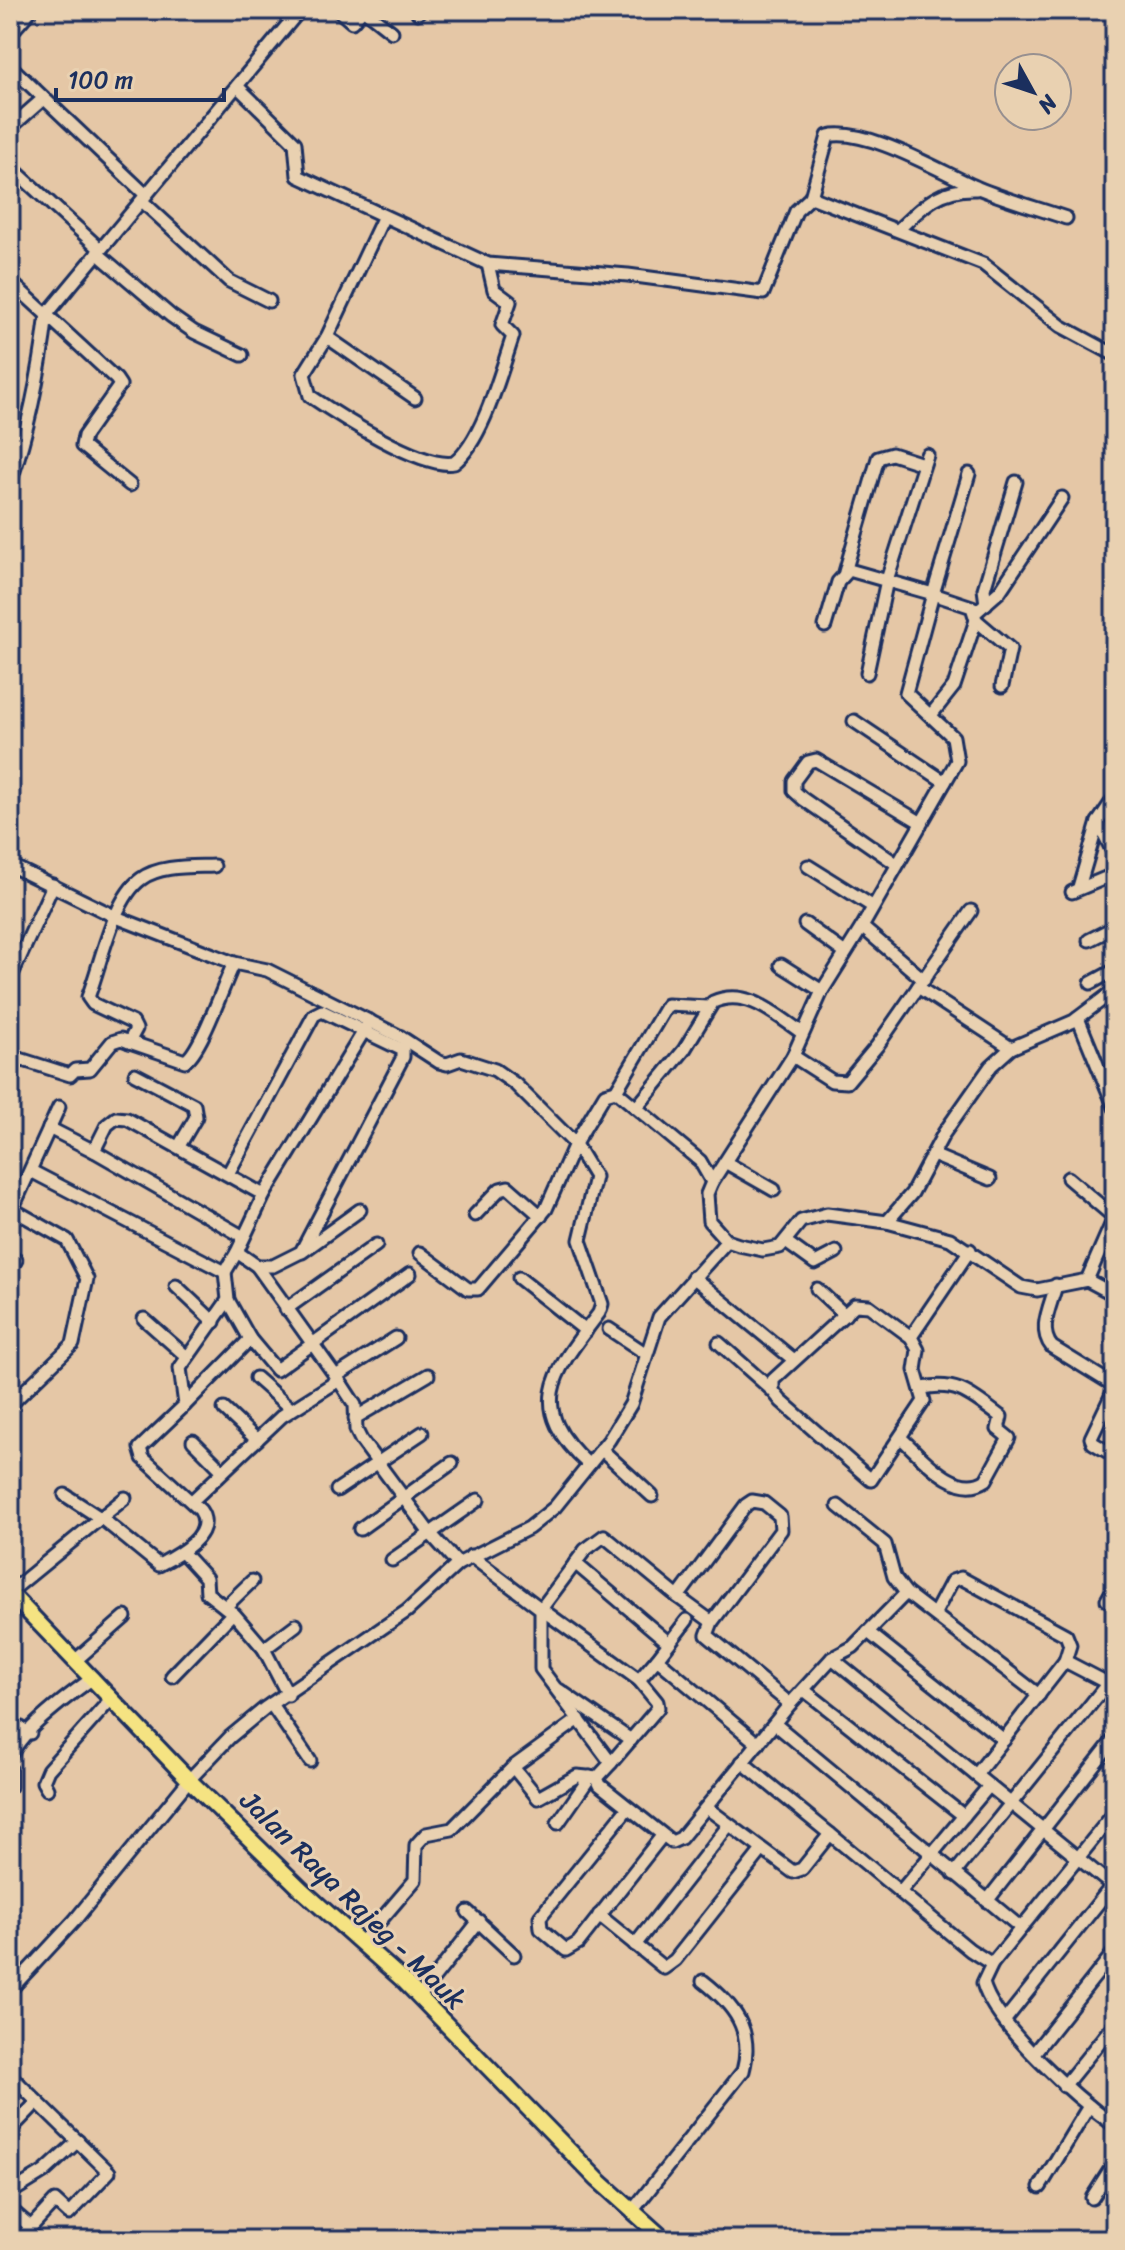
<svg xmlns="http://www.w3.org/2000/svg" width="1125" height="2250" font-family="Sriracha,sans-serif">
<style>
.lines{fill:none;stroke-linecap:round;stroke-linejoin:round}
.minor-casing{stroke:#1b2f5e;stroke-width:17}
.major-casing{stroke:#1b2f5e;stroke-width:20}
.minor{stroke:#e9d1b1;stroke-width:11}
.major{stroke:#f5e382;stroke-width:14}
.labels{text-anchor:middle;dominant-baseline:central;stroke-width:6;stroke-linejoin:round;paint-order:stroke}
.street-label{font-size:28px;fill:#1b2f5e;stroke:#e9d1b1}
</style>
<rect width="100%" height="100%" fill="#e5c7a6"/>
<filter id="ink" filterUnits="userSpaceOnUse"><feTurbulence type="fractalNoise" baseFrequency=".0125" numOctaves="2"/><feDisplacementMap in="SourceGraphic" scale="16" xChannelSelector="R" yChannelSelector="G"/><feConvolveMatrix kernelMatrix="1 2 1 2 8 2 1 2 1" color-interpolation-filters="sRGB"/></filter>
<g filter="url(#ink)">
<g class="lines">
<defs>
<g id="minor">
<polyline points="338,10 352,22 362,10"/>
<polyline points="364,10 392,32"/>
<polyline points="418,13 421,10"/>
<polyline points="10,34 31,10"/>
<polyline points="10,66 146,195"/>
<polyline points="237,86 295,143 298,176 488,264 628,275 763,293 796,211 811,197 983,264 1061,326 1115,355"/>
<polyline points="10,128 43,99"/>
<polyline points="10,166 100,249"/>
<path d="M811 197 828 136C867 127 941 172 978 188 1007 200 1037 208 1066 218"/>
<polyline points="142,201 229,281 269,301"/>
<polyline points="383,218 327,337 415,398"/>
<path d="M898 230C923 206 939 188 976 189"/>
<polyline points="97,253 171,316 194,332 242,355"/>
<polyline points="10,281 116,379 120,385 84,436 82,446 130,485"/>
<path d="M327 337 304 374 310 396C338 415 421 469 454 463 483 441 501 371 513 336L502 325 510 302 494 290 488 264"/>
<path d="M10 483C29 428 40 372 47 314L300 10"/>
<polyline points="845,572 878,458 892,454 923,464"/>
<polyline points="986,604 984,589 1016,482"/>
<polyline points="976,612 1000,591 1062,498"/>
<polyline points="976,620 1010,649 1002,686"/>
<polyline points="825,626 838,582 849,570 933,594 906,693 953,737 957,761 862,927 822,991 793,1056 712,1182 707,1194 709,1221 727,1241 739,1245 763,1250 780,1247 801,1221 827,1214 887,1222 950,1239 1021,1287 1037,1290 1087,1280 1115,1295"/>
<polyline points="867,673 887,580 927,455"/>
<polyline points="931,715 954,686 976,620 972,607 933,594 969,474"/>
<polyline points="854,721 945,782"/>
<polyline points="1098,822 1115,856"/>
<polyline points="895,863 803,799 794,791 794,781 808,762 816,760 920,822"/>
<polyline points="10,865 116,917 234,963 267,970 399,1036 439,1062 447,1064 461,1059 495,1070 515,1084 575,1144 605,1094 616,1091 700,1161 712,1182"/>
<polyline points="808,866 872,906"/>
<polyline points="1079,887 1098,822 1115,797"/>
<polyline points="1072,892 1115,874"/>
<polyline points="805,924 845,953"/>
<polyline points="862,927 924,980"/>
<polyline points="1089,940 1115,927"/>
<polyline points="781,965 822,991"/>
<polyline points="10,979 53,885"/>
<polyline points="1091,983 1115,970"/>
<polyline points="918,987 1011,1048"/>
<polyline points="1078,1018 1115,1108"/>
<polyline points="370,1021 264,1195 237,1252 257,1266 342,1385 355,1405 356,1430 361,1440 429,1532 458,1564"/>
<path d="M129 1042 136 1029 133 1023 93 1004 88 997C101 964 113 899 141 879 160 865 191 867 214 866"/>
<polyline points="793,1056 832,1081 847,1082 877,1046 971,911"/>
<path d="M10 1071 20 1059 70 1075 75 1070 90 1069 112 1042 121 1039 185 1061C201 1052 224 983 234 963"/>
<polyline points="135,1074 194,1105 196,1117 179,1146"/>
<polyline points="616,1091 667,1005 708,1007"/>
<path d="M637 1107 684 1050 713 1002C746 987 775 1014 801 1032"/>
<polyline points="49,1128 94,1151"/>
<path d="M575 1144 595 1177 580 1240 602 1304 599 1313C556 1370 523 1405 588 1464"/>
<polyline points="933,1155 990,1179"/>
<polyline points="725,1162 774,1190"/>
<polyline points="31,1171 225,1272 237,1252"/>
<polyline points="228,1174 314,1015 322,1011 403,1050 403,1057 301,1252 273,1266 257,1266"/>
<polyline points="1068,1178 1114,1217"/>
<polyline points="10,1214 59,1107"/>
<polyline points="475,1215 500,1189 508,1187 541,1216"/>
<polyline points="887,1222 912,1193 944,1133 991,1066 1011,1048 1074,1021 1115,990"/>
<polyline points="242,1236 94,1151 107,1125 116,1118 127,1119 264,1195"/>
<polyline points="786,1242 815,1263 836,1252"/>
<polyline points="302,1252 360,1210"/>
<polyline points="420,1253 468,1289 478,1289 546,1209 575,1144"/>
<polyline points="10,1258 16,1260"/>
<polyline points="693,1277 794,1360"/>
<polyline points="519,1278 586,1331"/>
<polyline points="1087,1280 1115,1216"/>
<path d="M1056 1285C1051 1306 1037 1329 1052 1347L1112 1384 1114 1390 1091 1438 1093 1443 1115 1456"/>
<polyline points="176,1286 214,1322"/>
<polyline points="817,1289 845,1315"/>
<polyline points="228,1300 250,1339 276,1370 410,1274"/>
<polyline points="286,1309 376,1245"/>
<polyline points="144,1319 187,1357"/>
<polyline points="609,1329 645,1353"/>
<polyline points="911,1337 869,1306 855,1305 773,1380 773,1391 781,1401 871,1480 924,1401 915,1370 918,1350 911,1337 970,1250"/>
<polyline points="719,1343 773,1391"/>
<polyline points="336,1376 396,1338"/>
<polyline points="256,1378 291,1409"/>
<polyline points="10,1405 73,1344 87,1279 67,1240 12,1209"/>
<polyline points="185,1405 250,1339"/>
<polyline points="224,1409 257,1440"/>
<polyline points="355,1418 428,1375"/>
<path d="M901 1438C921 1456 956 1500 986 1480L1009 1438 998 1429 1001 1417C972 1396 959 1381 923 1388"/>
<polyline points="193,1441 223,1471"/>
<polyline points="601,1449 652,1496"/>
<polyline points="337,1490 422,1433"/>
<path d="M65 1495 105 1521 159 1565C178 1555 217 1534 200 1510L143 1458 140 1448 185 1405 180 1368 228 1300 225 1272"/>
<polyline points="192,1501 282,1416 339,1380"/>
<polyline points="838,1506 885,1544 894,1577 906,1593 1039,1695"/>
<polyline points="360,1529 452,1463"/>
<polyline points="183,1553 206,1578 207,1593 235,1615 264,1649"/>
<polyline points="471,1556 541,1609 541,1669 611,1763 597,1778 600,1785 672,1842 681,1838 790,1704 832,1658 853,1647 906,1593"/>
<polyline points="392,1560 478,1500"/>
<polyline points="575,1563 669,1643"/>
<polyline points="10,1592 125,1498"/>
<polyline points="678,1597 604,1536 585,1550 541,1609 639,1680 657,1659 758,1744"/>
<polyline points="1107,1600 1115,1586"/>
<polyline points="225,1607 252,1581"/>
<polyline points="935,1613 952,1581 961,1578 1066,1635 1070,1645 1065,1661"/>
<polyline points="712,1622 678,1597 746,1505 752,1501 764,1503 780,1516 781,1530 712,1622 707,1635 790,1704"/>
<polyline points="868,1632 1004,1740"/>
<path d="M832 1658 1078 1858 992 1964 983 1983C995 2027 1078 2099 1115 2126"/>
<polyline points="657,1659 687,1620"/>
<polyline points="76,1660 125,1617"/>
<polyline points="172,1676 233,1613"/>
<polyline points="559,1690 631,1740"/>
<polyline points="804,1690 964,1816"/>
<polyline points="288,1695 264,1649 296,1625"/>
<polyline points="271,1704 310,1761"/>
<polyline points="10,1722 30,1733"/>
<polyline points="775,1724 1021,1928"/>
<path d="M10 1757C21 1731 69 1695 93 1678"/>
<polyline points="742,1762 830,1834"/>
<polyline points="611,1763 658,1708 657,1702 639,1680"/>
<polyline points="513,1767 579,1719"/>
<polyline points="10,1769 10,1787"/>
<polyline points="976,1775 1065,1661 1115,1687"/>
<polyline points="47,1789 43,1782 48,1770 112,1698"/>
<polyline points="628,1808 540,1917 541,1929 566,1950 578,1943 662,1836"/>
<polyline points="707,1808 793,1872 802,1869 830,1834 970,1950 992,1964"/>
<polyline points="1115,1812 1078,1858 1115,1888"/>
<polyline points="558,1823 590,1777"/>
<polyline points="954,1874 1108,1683"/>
<polyline points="900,1892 989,1786"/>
<polyline points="987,1901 1115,1738"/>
<polyline points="468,1912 514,1955"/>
<polyline points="599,1915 664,1968 675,1960 762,1850"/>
<polyline points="362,1942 415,1880 416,1845 426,1834 452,1829 513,1767 538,1798 577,1776 597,1778"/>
<polyline points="635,1945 729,1825"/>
<polyline points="10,1990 75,1920 189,1780 230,1737 265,1708 407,1611 458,1564 529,1528 555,1507 609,1440 631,1404 659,1317 727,1241"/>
<polyline points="419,1997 479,1921"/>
<polyline points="1005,2020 1115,1882"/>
<polyline points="1034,2053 1115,1951"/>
<polyline points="10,2075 109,2172 69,2214 55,2201 19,2240"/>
<polyline points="1064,2086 1115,2023"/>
<polyline points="10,2130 37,2102"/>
<polyline points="1040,2187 1089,2106"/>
<polyline points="10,2193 44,2172 78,2141"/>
<polyline points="1092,2198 1115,2162"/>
<polyline points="10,2209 31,2227"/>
<path d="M633 2210 743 2071C754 2030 734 2005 703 1981"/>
</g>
<polyline id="major" points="10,1593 189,1780 303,1891 404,1981 597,2179 665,2240"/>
</defs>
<use href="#minor" class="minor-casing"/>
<use href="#major" class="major-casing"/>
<use href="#minor" class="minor"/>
<use href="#major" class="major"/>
</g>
</g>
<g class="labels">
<g class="street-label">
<text transform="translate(353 1900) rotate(44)">Jalan Raya Rajeg - Mauk</text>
</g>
</g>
<rect width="1125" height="2250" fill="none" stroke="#e9d1b1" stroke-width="40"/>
<rect x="20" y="20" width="1085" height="2210" fill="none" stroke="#1b2f5e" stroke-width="3" filter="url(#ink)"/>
<g transform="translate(1033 92) rotate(130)"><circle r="38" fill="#e9d1b1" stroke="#979090" stroke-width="2"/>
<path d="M0-6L14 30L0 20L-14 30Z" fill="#1b2f5e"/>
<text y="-12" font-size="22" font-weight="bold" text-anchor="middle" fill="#1b2f5e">N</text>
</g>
<path d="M56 88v12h168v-12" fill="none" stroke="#1b2f5e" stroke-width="4"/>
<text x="68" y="88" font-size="24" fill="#1b2f5e" stroke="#e9d1b1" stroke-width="6" paint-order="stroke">100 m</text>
</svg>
